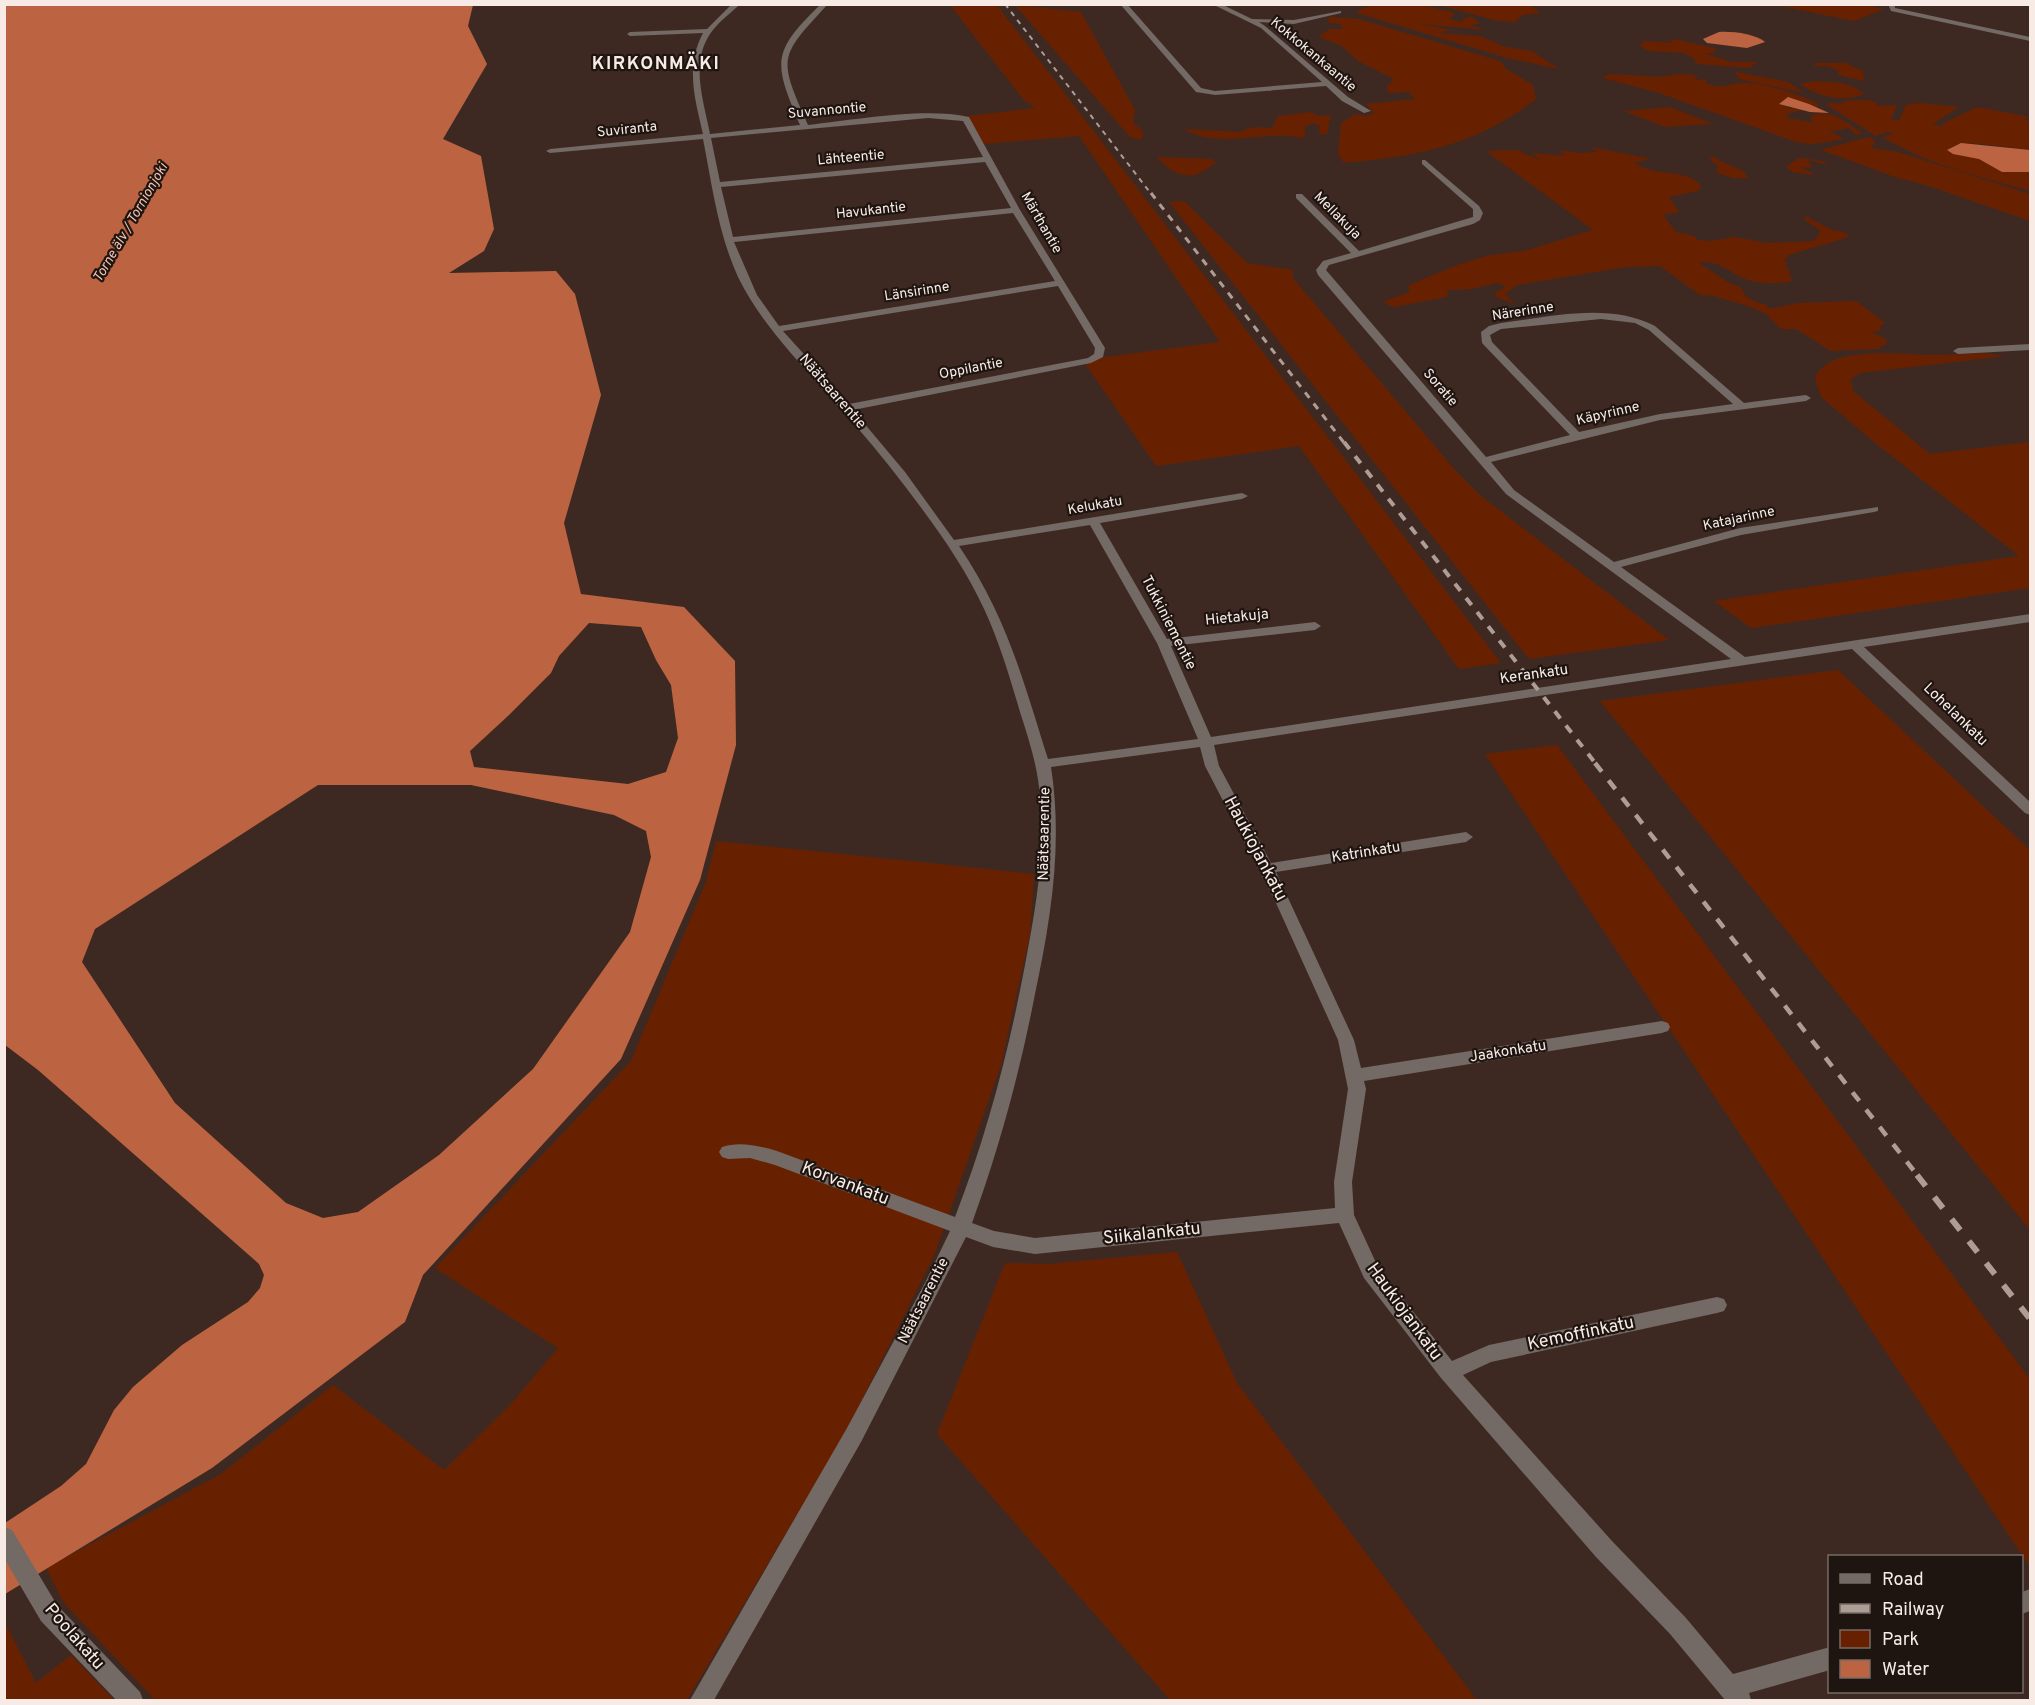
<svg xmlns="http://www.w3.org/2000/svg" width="2035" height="1705" font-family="Overpass,sans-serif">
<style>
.green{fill:#682100}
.water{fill:#bc6441;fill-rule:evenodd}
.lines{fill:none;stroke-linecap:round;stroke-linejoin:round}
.minor{fill:#736965;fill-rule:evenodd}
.rail-far4{stroke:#ae9d97;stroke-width:2;stroke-dasharray:5 5;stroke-linecap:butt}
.rail-far3{stroke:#ae9d97;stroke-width:3;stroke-dasharray:7 7;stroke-linecap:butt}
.rail-far2{stroke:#ae9d97;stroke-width:4;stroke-dasharray:9 9;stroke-linecap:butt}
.rail-far1{stroke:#ae9d97;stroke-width:4.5;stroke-dasharray:11 11;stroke-linecap:butt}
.rail{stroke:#ae9d97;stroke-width:6;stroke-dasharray:14 14;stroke-linecap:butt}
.labels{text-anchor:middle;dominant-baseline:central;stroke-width:4.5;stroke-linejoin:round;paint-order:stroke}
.far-street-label{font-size:14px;fill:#f8eae5;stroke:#1e1511}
.far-water-label{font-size:14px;font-style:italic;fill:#f3c2b0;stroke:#1e1511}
.street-label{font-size:15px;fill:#f8eae5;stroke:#1e1511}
.far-district-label{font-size:18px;font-weight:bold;letter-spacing:1.5px;fill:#f8eae5;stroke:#1e1511}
.near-street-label{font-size:18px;fill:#f8eae5;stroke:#1e1511}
</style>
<rect width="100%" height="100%" fill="#3e2922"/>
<g class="green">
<polygon points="1376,4 1423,5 1455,13 1450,19 1460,22 1468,17 1473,17 1479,24 1469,25 1487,30 1420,24 1451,30 1438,33 1480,36 1505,47 1532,51 1559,69 1507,58 1357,13 1360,9"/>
<polygon points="1862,4 1884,9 1854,21 1776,5"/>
<polygon points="950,5 997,5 1501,663 1459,669 1299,446 1156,466 1084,362 1098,358 1220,342 1079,136 983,144 967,116 1035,108 1023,99"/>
<polygon points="1015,5 1081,12 1135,110 1133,122 1143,132 1142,140 1130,137"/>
<polygon points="1438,5 1530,5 1541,13 1523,15 1515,22 1498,21"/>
<path d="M1330 17 1359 19 1500 61 1506 69 1533 85 1536 99C1488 136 1439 152 1379 159 1367 160 1355 163 1343 162L1338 153 1341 123 1355 114 1366 116 1374 113 1366 104 1415 99 1409 92 1388 93 1387 86 1394 79 1358 61 1342 46 1319 37 1329 29H1343L1340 24 1327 22Z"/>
<polygon points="1674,39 1714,48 1716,52 1706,54 1732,62 1758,62 1749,68 1698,64 1694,63 1696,60 1684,53 1649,51 1640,46 1644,41 1673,43 1670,40"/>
<polygon points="1813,63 1845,63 1863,71 1864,81 1838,75 1839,71 1828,66 1815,66"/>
<polygon points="1736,72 1788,82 1804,93 1740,79 1736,75"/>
<path d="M1609 74 1660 77 1678 74 1698 75 1694 80 1706 79V83C1723 90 1728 84 1742 83 1758 81 1806 96 1819 105L1817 107 1800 101 1785 100 1779 102 1788 108 1803 110 1786 114 1788 118 1815 123 1810 119 1811 116C1829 107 1847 123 1862 133L1857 135 1848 128 1834 131 1826 128 1844 139 1814 144 1796 142 1659 93 1603 78Z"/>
<path d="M1815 81C1835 83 1847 80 1864 94 1842 103 1819 97 1800 84Z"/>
<polygon points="1865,100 1878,102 1875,104 1879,106 1897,105 1891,119 1899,121 1906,105 1919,103 1959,107 1933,124 1943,127 1942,124 1977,107 2030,117 2024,119 2030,122 2030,128 2028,129 2030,130 2030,150 1983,144 1961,143 1950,148 1979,159 2002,172 2030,172 2030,191 1959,171 1921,157 1883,138 1894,133 1887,132 1876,136 1827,105 1831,103 1844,104 1842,101"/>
<polygon points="1670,107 1713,124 1665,127 1624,111"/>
<path d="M1312 112 1317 116 1331 115 1327 134H1319L1320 126 1312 123 1305 127V138C1295 137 1286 135 1276 136 1246 136 1212 146 1184 129L1239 132 1254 127 1272 128 1278 116Z"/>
<polygon points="1868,137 1875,140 1872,148 1898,152 2030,194 2030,221 1932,187 1895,177 1821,150"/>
<path d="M1591 147 1651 159 1634 163C1639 165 1643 168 1647 169 1663 175 1689 170 1701 186L1698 191 1669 197 1679 212 1663 215 1676 232 1695 236 1697 240 1712 241 1734 237 1767 243 1814 241 1821 231 1805 220V216L1832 230 1847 233 1848 236 1846 238 1789 255 1785 260 1792 281C1778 284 1763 284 1748 280 1732 275 1717 258 1699 263L1729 283 1741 287C1743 298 1756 303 1766 304L1769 309 1798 303 1856 301 1885 323 1880 326 1881 331 1871 332 1886 339 1887 344 1880 346V349L1831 351 1796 329H1781L1766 314 1751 307 1714 296 1700 295 1660 266 1626 267 1517 285 1505 294 1515 304 1496 297 1495 293 1506 287 1497 283 1471 289 1448 290 1447 297 1394 307 1383 302 1409 292V285L1460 264 1490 255 1524 251 1593 230 1486 151 1516 150 1540 160 1532 153 1565 156 1559 150 1577 153 1598 152Z"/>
<path d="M1714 156C1724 167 1741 164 1748 178H1733L1717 173 1718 165 1709 160Z"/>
<path d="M1157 157 1211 159 1216 163C1211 165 1208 168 1204 171 1185 182 1169 171 1157 157Z"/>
<polygon points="1803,158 1827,162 1824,164 1808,160 1812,168 1800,167 1814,174 1811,175 1793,172 1786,167 1797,159"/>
<polygon points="1184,201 1247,263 1293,270 1292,277 1455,470 1481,496 1669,640 1529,659 1169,202"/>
<path d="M1980 353 2006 356 1860 373 1851 379 1853 391 1930 454 2030 442V588L1751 628 1714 601 2019 556 1874 442 1821 397 1815 378C1828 344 1903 355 1933 355 1949 355 1965 354 1980 353Z"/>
<polygon points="1838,670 2030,850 2030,1230 1600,701"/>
<polygon points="1557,745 2030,1379 2030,1567 1485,754"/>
<polygon points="716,841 1034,874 1030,934 1001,1065 934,1256 844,1435 687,1700 155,1700 64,1603 46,1568 221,1474 333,1385 444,1470 511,1404 558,1348 435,1268 631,1061 706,882"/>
<polygon points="1177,1252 1237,1383 1477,1700 1170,1700 937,1434 1005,1263 1048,1264"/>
<polygon points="4,1621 36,1683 71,1655 114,1700 5,1700"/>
</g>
<g class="water">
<path d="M5 5H473L468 26 487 64 443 139 481 156 494 229 484 251 449 273 556 271 575 294 601 395 564 523 581 594 684 607 735 661 736 745 700 880 621 1059 423 1275 405 1322 212 1468 5 1594V1523L61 1486 86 1464 114 1410 133 1387 182 1345 248 1302 260 1288 264 1275 259 1264 38 1070 5 1045ZM589 623 641 627 656 660 671 685 678 738 666 772 628 784 474 767 470 751 509 715 551 673 559 656ZM318 785H471L614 815 646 831 651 857 630 932 533 1069 439 1155 358 1212 323 1218 286 1203 175 1103 82 962 95 929Z"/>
<path d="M1719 32C1732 31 1756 34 1765 42L1747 48 1707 43 1703 39Z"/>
<polygon points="1788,97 1809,104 1829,113 1810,112 1779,104"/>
<polygon points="1961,143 2030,150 2030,172 2002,172 1979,159 1953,154 1947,150"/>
</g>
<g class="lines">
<g class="minor">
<path d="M732 4H740C730 14 718 22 710 34 690 64 704 102 710 134L800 125C774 63 770 53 821 4H828C778 58 778 57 808 125 855 120 924 107 969 117L1020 210 1105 348 1103 357 1091 363 853 410 905 472 954 540 1242 493 1248 496 1242 499 1100 523 1167 639 1315 622 1321 626 1315 630 1171 646 1211 737 1731 659 1506 494 1318 275 1316 270 1323 261 1351 253 1296 198V194H1302L1359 251 1473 217V209L1422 164V160H1425L1479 206 1483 213 1480 220 1473 224 1329 265 1326 270 1486 457 1570 435 1482 343 1481 332 1489 326 1501 323C1551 317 1608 302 1655 326L1744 403 1806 395 1811 398 1806 401 1660 420 1491 462 1514 490 1614 562 1740 528 1878 507V511L1874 512 1741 535 1621 567 1745 657 2030 614V622L1864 647 2030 802V815L2025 813 1852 649 1214 745 1219 766 1271 863 1466 832 1473 837 1466 842 1276 872 1354 1040 1361 1068 1662 1021 1668 1023 1670 1027 1668 1031 1662 1033 1364 1081 1366 1089 1352 1182 1354 1215 1378 1267 1452 1361 1489 1345 1717 1297 1724 1299 1727 1305 1724 1311 1717 1313 1491 1362 1463 1375 1612 1541 1686 1618 1733 1674 1830 1647V1670L1749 1693 1751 1700H1725L1670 1634 1596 1557 1441 1378 1364 1278 1339 1223 1035 1254 993 1247 966 1237 861 1442 714 1700H690L847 1428 926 1281 950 1231 775 1165 750 1158 728 1159 722 1157 719 1152 722 1147C740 1141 759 1146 777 1151L955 1217C987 1135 1009 1050 1025 965 1036 907 1047 846 1039 787 1036 761 1028 737 1020 712 1010 678 1000 644 985 611 962 560 925 512 890 467 868 439 844 412 820 386 790 352 758 318 738 277 718 233 712 185 703 139L550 153 546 151 550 149 703 134C695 99 685 67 703 33L630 36 627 34 630 32 707 29ZM928 118 963 121 983 157 720 182 711 138ZM985 162 1011 208 733 237 721 187ZM1013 213 1055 281 779 326 757 295 734 242ZM1058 286 1095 348 1094 354 1088 358 849 404 783 331ZM1601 319 1635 323 1649 330 1733 404 1660 414 1579 432 1492 342 1490 335 1501 329ZM1090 525 1157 643 1198 739 1048 759C1023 680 1007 617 959 546ZM1200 747 1205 766 1276 903 1338 1040 1348 1089 1334 1182 1335 1208 1035 1238 994 1231 972 1223C999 1149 1020 1072 1035 994 1051 919 1063 844 1051 767Z"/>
<polygon points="1120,4 1127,4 1201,88 1215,91 1322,82 1261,28 1212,4 1221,4 1252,19 1294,20 1341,11 1341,13 1294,24 1259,22 1265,26 1348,97 1371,111 1364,113 1342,101 1326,86 1215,95 1196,92"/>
<polygon points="1888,4 1895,4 1895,8 2030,37 2030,41 1891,11"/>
<polygon points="2030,344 2030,350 1958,354 1953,351 1958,348"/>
<polygon points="4,1527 12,1530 57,1605 140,1692 143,1700 116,1700 41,1621 4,1558"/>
<polygon points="2030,1589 2030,1611 2022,1614 2022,1592"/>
</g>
<polyline class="rail-far4" points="1005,4 1152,195"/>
<polyline class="rail-far3" points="1151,193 1345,444"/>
<polyline class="rail-far2" points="1344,442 1596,764"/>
<polyline class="rail-far1" points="1595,763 1918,1176"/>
<polyline class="rail" points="1917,1175 2030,1319"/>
</g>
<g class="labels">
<g class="far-street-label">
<text transform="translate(1313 55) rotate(40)">Kokkokankaantie</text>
<text transform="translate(827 111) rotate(-5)">Suvannontie</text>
<text transform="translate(627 130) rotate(-6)">Suviranta</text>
<text transform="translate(851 158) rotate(-5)">Lähteentie</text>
<text transform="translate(871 211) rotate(-6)">Havukantie</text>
<text transform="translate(1337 216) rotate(45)">Mellakuja</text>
<text transform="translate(1041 223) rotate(60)">Märthantie</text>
<text transform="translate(917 292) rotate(-9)">Länsirinne</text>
<text transform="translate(1523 312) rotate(-9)">Närerinne</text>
<text transform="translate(971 369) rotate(-11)">Oppilantie</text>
<text transform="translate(1440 388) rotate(49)">Soratie</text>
<text transform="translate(1608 414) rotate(-13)">Käpyrinne</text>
<text transform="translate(1095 506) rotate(-10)">Kelukatu</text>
<text transform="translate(1739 519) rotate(-12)">Katajarinne</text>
</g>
<g class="far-water-label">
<text transform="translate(131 223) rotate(-60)">Torne älv / Tornionjoki</text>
</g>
<g class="street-label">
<text transform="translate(832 392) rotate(49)">Näätsaarentie</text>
<text transform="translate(1237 618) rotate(-6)">Hietakuja</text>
<text transform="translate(1168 623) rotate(63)">Tukkiniementie</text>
<text transform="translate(1534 675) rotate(-8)">Kerankatu</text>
<text transform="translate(1955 715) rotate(44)">Lohelankatu</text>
<text transform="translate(1045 834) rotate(-89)">Näätsaarentie</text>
<text transform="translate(1366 853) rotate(-9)">Katrinkatu</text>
<text transform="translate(1508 1052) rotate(-9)">Jaakonkatu</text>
<text transform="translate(924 1301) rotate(-63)">Näätsaarentie</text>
</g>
<g class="far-district-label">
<text x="656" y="64">KIRKONMÄKI</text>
</g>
<g class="near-street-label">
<text transform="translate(1255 849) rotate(62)">Haukiojankatu</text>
<text transform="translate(845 1184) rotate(21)">Korvankatu</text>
<text transform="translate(1152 1234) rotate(-6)">Siikalankatu</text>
<text transform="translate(1404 1312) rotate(54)">Haukiojankatu</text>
<text transform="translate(1581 1334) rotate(-12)">Kemoffinkatu</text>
<text transform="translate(74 1637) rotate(49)">Poolakatu</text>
</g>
</g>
<rect width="2035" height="1705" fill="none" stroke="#f8eae5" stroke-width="12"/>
<rect x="1828" y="1555" width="195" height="138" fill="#1e1511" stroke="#756a66" stroke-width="1.5"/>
<rect x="1840" y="1574" width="30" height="9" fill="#736965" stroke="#756a66" stroke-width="1.5"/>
<text x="1882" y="1585" font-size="18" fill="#f8eae5">Road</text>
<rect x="1840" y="1604" width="30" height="9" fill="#ae9d97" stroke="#756a66" stroke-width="1.5"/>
<text x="1882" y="1615" font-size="18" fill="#f8eae5">Railway</text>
<rect x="1840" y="1630" width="30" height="18" fill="#682100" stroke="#756a66" stroke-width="1.5"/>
<text x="1882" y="1645" font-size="18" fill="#f8eae5">Park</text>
<rect x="1840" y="1660" width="30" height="18" fill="#bc6441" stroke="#756a66" stroke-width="1.5"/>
<text x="1882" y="1675" font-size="18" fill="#f8eae5">Water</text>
</svg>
